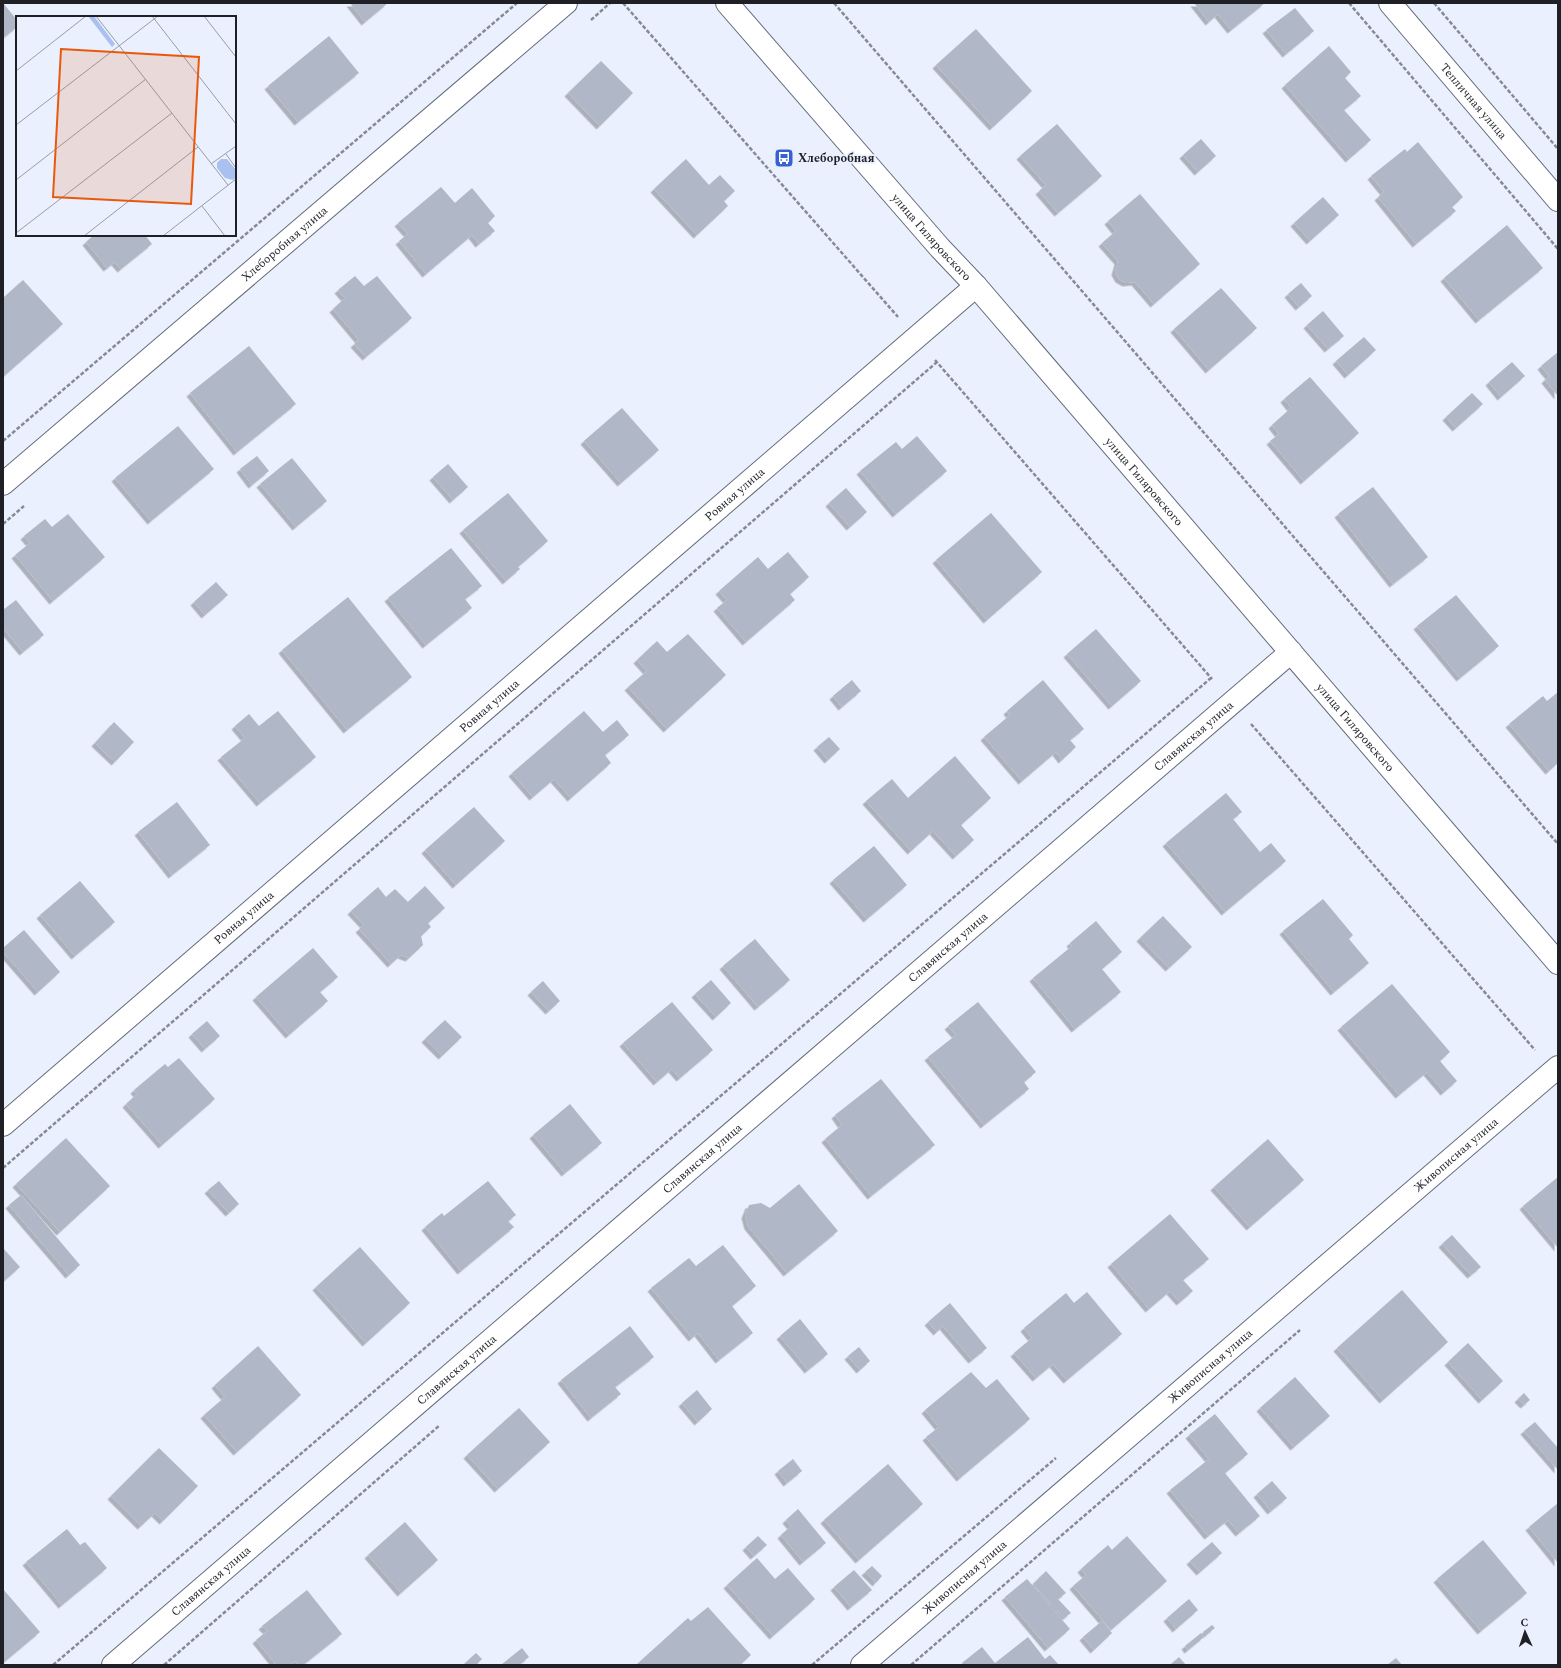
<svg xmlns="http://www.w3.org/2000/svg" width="1561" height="1668" font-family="Spectral,serif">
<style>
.building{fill:#b0b7c7;filter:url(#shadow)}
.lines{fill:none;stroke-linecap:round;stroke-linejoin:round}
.minor-casing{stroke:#646b79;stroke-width:24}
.path{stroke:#868a94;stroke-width:2.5;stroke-dasharray:4 2;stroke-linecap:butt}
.minor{stroke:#fff;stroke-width:22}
.labels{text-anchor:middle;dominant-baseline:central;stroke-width:3.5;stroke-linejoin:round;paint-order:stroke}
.street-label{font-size:12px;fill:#1e2026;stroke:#eaf0fd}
.poi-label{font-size:12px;font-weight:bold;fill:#1e2026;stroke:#eaf0fd;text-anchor:start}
.inset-road{fill:none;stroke:#989da7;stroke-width:1}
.view{fill:#e8590c;fill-opacity:0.15;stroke:#e8590c;stroke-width:2}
.inset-edge{fill:none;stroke:#1e2026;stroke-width:2}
</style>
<defs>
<filter id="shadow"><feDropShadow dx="-3.5" dy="3.5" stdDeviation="0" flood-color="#0004"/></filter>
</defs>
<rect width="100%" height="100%" fill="#eaf0fd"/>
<g class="building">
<polygon points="3,3 17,20 17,27 3,38"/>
<polygon points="350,3 388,3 365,22"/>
<polygon points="1194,3 1265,3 1231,30 1218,14 1209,22"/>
<polygon points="1295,8 1314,31 1286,54 1266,30"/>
<polygon points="976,29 1032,91 993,127 936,65"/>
<polygon points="329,36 359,73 298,122 268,86"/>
<polygon points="1329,46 1351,72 1345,78 1361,96 1344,110 1371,140 1349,159 1285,85"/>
<polygon points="601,61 633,93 600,126 568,93"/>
<polygon points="1057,124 1102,176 1058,213 1039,191 1046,185 1020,156"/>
<polygon points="1201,139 1216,156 1198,172 1183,155"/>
<polygon points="1418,142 1463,197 1452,207 1456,211 1416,244 1378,197 1384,192 1371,176 1405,149 1407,152"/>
<polygon points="686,159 709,185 720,175 735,191 724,201 728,206 697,235 654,189"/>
<polygon points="441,187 455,203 472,188 495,216 488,223 495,231 479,244 472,235 426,274 399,241 408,234 398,223"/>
<polygon points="1140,194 1200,264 1154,304 1135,282 1126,283 1119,279 1115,272 1118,261 1102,243 1116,231 1108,221"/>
<polygon points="1323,197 1339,215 1310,241 1294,223"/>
<polygon points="1507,225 1543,268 1479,320 1444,278"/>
<polygon points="94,235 145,235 152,244 121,269 115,262 107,268 86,242"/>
<polygon points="355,276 364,286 377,276 412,318 366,357 354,344 359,340 333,309 345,298 338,290"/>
<polygon points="23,280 63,324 3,377 3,298"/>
<polygon points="1301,283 1312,296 1299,307 1288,294"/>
<polygon points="1221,288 1257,328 1209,370 1174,329"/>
<polygon points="1323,311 1344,336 1328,349 1307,325"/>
<polygon points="1364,337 1376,350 1348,375 1336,361"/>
<polygon points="249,346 296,404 237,452 190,393"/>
<polygon points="1558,352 1558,396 1545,380 1549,376 1541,366"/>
<polygon points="1512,362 1525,376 1501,397 1489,382"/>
<polygon points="1310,377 1359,433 1304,481 1270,441 1279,434 1272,425 1291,408 1284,399"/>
<polygon points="1472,393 1483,404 1456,428 1446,417"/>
<polygon points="622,408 659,450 621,483 584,441"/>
<polygon points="178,426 214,469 151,521 115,478"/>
<polygon points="917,436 947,471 896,514 860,471 896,442 902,449"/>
<polygon points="257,456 269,471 252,485 240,469"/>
<polygon points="292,458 327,501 296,527 260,484"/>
<polygon points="448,464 468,487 453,500 433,477"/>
<polygon points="1373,487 1428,557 1393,584 1338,514"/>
<polygon points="846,488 867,512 850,527 829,503"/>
<polygon points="508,493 548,541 518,567 520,569 506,581 463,530"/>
<polygon points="991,513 1042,572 987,620 936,560"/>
<polygon points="68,514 105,557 53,601 15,555 30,543 24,536 45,519 52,527"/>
<polygon points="451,548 482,586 465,599 472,608 426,645 388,598"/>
<polygon points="788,552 809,577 790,594 795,600 746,642 717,608 727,600 719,591 758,557 768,569"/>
<polygon points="216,582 228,595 205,615 194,602"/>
<polygon points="1456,595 1499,646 1460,678 1417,626"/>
<polygon points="348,597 412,677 347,730 282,650"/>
<polygon points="16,600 44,635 23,652 3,628 3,610"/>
<polygon points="1096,629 1141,681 1112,706 1067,654"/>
<polygon points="688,634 726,675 667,729 628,687 647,671 637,660 657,641 667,652"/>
<polygon points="852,680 861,691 842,707 833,696"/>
<polygon points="1043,680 1084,729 1070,740 1076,747 1062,760 1056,752 1022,781 984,737 1010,715 1007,711"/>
<polygon points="1558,692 1558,763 1549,771 1509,724 1543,696 1547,701"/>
<polygon points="278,711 316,757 260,803 221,757 245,738 235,726 249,714 259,726"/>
<polygon points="584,711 603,732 617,720 629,735 605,755 611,763 571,798 554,779 533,797 512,773"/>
<polygon points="114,722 134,742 115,762 95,743"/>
<polygon points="829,737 840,749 828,760 817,747"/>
<polygon points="955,756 991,798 961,825 974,840 956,856 933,831 911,851 866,801 892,779 908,798"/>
<polygon points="1226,793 1242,812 1233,819 1260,852 1271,843 1286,861 1225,912 1166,843"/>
<polygon points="177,802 210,845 172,875 138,832"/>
<polygon points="474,807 505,841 456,885 425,850"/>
<polygon points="874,846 907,885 867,919 833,880"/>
<polygon points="80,881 115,922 75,956 40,915"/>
<polygon points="425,886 445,908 428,923 431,927 421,936 423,945 409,958 401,955 391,964 359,929 364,925 351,911 378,887 386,897 395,889 408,902"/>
<polygon points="1323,899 1353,935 1349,939 1369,963 1334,992 1283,931"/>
<polygon points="1163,916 1192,947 1169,968 1140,938"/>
<polygon points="1096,921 1122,952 1102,969 1121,992 1075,1029 1033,978 1072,946 1070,943"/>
<polygon points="24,930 60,972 38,992 3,952 3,948"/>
<polygon points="755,939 790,980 758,1007 723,966"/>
<polygon points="313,948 338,977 320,992 328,1001 289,1035 256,997"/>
<polygon points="711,980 731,1003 716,1017 695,994"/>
<polygon points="543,981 560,1001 549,1011 531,992"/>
<polygon points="1392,984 1450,1052 1440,1061 1457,1081 1444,1092 1427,1072 1399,1095 1341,1027"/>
<polygon points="672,1002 713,1050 680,1078 672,1069 657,1082 623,1043"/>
<polygon points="978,1002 1036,1072 1024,1082 1029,1089 984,1125 928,1057 956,1035 948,1026"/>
<polygon points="445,1020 462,1037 442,1056 425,1039"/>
<polygon points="207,1021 220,1036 205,1049 192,1034"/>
<polygon points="179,1058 215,1099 162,1145 126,1104 137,1094 134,1090 165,1064 168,1067"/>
<polygon points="881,1079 935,1145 871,1196 825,1139 842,1125 835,1115"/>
<polygon points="570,1104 602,1143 565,1173 533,1135"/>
<polygon points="66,1138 110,1186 60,1232 16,1184"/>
<polygon points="1268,1139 1304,1180 1250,1227 1214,1187"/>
<polygon points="1558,1177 1558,1248 1523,1206"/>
<polygon points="219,1181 239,1204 229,1213 208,1190"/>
<polygon points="488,1181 516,1215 508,1221 514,1227 461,1271 425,1227 442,1213 444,1216"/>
<polygon points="799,1184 838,1231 787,1273 748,1226 745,1215 749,1205 761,1203 770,1208"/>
<polygon points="21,1195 80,1265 69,1275 9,1205"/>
<polygon points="1170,1214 1209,1259 1183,1280 1193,1291 1180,1302 1170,1291 1149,1309 1111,1264"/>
<polygon points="1452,1235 1481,1267 1471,1275 1442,1244"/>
<polygon points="723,1245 756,1286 732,1306 753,1333 719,1360 698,1333 692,1338 651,1288 689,1258 696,1266"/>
<polygon points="360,1247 410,1303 366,1343 316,1287"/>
<polygon points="3,1248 20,1267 3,1282"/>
<polygon points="1402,1290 1448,1342 1383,1400 1337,1348"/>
<polygon points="1087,1292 1122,1334 1067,1380 1053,1364 1036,1378 1014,1353 1032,1338 1024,1328 1066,1293 1074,1303"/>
<polygon points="950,1303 987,1348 972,1360 943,1326 937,1332 928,1322"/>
<polygon points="800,1319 828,1354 808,1370 780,1336"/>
<polygon points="630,1326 654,1357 615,1387 621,1394 591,1418 561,1380"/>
<polygon points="1468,1343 1503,1381 1482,1400 1448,1362"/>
<polygon points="258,1346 301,1395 237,1452 204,1415 225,1397 215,1385"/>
<polygon points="859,1347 870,1361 860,1370 848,1356"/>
<polygon points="971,1372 986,1388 997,1379 1030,1419 960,1478 926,1437 939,1427 925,1410"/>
<polygon points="1295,1377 1330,1416 1294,1447 1260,1408"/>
<polygon points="697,1390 712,1409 698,1422 682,1403"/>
<polygon points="1524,1393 1530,1400 1524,1405 1518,1399"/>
<polygon points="519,1408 550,1442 498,1489 467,1455"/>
<polygon points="1215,1414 1248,1454 1225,1473 1260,1516 1239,1533 1228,1520 1208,1536 1170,1490 1209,1459 1189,1435"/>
<polygon points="1535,1422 1558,1448 1558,1470 1524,1431"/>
<polygon points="159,1448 198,1486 163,1521 155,1513 141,1526 111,1496"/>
<polygon points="793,1459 802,1471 787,1483 778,1471"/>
<polygon points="888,1464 923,1504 859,1560 824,1520"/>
<polygon points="1272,1481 1287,1498 1271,1511 1257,1494"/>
<polygon points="1558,1503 1558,1563 1529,1527"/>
<polygon points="798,1509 826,1543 803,1562 781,1535 791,1526 786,1520"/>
<polygon points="405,1522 438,1560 401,1593 368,1555"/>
<polygon points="67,1529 80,1545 85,1542 107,1568 62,1605 26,1562"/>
<polygon points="758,1536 767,1545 754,1556 746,1547"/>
<polygon points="1127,1536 1167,1581 1111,1630 1073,1586 1086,1575 1081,1569 1108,1545 1112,1550"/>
<polygon points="1483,1540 1527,1593 1481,1631 1437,1579"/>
<polygon points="1212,1542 1222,1553 1200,1572 1190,1561"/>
<polygon points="757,1558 775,1579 788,1568 815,1599 773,1636 727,1585"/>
<polygon points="872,1566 882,1576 876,1583 865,1572"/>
<polygon points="854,1570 872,1590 851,1607 834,1587"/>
<polygon points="1046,1571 1066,1593 1058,1599 1071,1613 1064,1618 1033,1584"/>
<polygon points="1027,1579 1070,1629 1048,1648 1005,1597"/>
<polygon points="3,1589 40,1632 3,1663"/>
<polygon points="307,1590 342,1634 303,1665 298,1665 295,1661 290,1665 276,1665 256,1640 267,1631 262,1626"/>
<polygon points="1189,1599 1198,1610 1176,1629 1167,1618"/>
<polygon points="708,1607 751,1655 740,1665 636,1665 688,1618 691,1621"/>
<polygon points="1102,1621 1112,1633 1094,1650 1083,1637"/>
<polygon points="1212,1625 1215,1628 1206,1635 1203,1632"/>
<polygon points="1201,1633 1204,1637 1188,1650 1185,1646"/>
<polygon points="1028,1637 1045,1659 1050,1655 1059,1665 964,1665 962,1663 982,1647 995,1663"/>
<polygon points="522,1648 529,1657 519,1665 501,1665"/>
<polygon points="476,1653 482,1659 476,1665 463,1665"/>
<polygon points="1179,1657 1186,1665 1170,1665"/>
<polygon points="1396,1658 1402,1665 1387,1665"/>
</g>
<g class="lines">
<defs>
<g id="minor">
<path id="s1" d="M727 3 940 248 976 286 1558 963"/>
<path id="s2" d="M1390 3 1558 200"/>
<path id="s3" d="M3 484 566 3"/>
<path id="s4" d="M3 1125 976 286"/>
<path id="s5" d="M113 1665 1291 652"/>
<path id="s6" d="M862 1665 1558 1067"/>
</g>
</defs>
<use href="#minor" class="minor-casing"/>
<g class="path">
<polyline points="623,3 898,317"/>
<polyline points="834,3 1558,844"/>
<polyline points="1349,3 1558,249"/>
<polyline points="1434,3 1558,149"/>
<polyline points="591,20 610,3"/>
<polyline points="935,360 1212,679"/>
<polyline points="3,441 517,3"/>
<polyline points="3,524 24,506"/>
<polyline points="1251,724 1535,1050"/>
<polyline points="3,1168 937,362"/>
<polyline points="53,1665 1211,678"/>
<polyline points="164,1665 440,1425"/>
<polyline points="812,1665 1056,1458"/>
<polyline points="911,1665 1300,1330"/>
</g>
<use href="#minor" class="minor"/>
</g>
<defs>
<symbol id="bus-square" viewBox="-11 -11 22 22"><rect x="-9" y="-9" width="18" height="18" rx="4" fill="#3861d2" stroke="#eaf0fd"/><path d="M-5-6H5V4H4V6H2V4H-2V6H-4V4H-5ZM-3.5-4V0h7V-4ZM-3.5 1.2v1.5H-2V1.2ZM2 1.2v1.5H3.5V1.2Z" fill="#fff"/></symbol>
</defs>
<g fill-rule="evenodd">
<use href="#bus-square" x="773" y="147" width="22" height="22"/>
</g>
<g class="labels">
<g class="street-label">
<text stroke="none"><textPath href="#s2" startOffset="129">Тепличная улица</textPath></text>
<text stroke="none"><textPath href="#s1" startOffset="311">улица Гиляровского</textPath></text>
<text stroke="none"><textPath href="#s3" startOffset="370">Хлеборобная улица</textPath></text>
<text stroke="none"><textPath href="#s1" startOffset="635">улица Гиляровского</textPath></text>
<text stroke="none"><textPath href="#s4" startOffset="966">Ровная улица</textPath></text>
<text stroke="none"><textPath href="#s4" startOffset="642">Ровная улица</textPath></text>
<text stroke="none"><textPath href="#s1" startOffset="959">улица Гиляровского</textPath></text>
<text stroke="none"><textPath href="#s5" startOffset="1425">Славянская улица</textPath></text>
<text stroke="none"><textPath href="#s4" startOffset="318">Ровная улица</textPath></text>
<text stroke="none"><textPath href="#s5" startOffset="1101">Славянская улица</textPath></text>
<text stroke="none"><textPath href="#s6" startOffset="783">Живописная улица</textPath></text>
<text stroke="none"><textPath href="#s5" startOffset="777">Славянская улица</textPath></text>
<text stroke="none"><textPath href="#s6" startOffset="459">Живописная улица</textPath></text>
<text stroke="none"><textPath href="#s5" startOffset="453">Славянская улица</textPath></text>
<text stroke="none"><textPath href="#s6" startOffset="135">Живописная улица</textPath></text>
<text stroke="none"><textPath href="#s5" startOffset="129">Славянская улица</textPath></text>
</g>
<g class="poi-label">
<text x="798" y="158">Хлеборобная</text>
</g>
</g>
<g transform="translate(16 16)">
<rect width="220" height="220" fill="#eaf0fd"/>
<path d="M72 0H78L99 28 96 31ZM205 143H211L220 154V161L217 164 209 162 201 152V147Z" fill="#a9c0f1"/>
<path class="inset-road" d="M80 0 212 169M136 0 220 108M188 0 220 41M0 55 70 0M0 109 142 0M210 138 220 152M195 148 220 130M0 164 130 63M186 190 209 220M0 217 156 97M68 220 182 131M147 220 220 163"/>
<path class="view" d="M45 33 183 41 175 188 37 181Z"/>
<rect width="220" height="220" class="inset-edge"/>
</g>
<rect width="1561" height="1668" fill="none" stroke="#1e2026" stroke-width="8"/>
<g transform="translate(1525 1632) rotate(357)" stroke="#eaf0fd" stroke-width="3" paint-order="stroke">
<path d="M0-3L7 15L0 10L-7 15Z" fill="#1e2026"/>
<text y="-6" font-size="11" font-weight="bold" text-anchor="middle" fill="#1e2026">С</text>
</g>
</svg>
